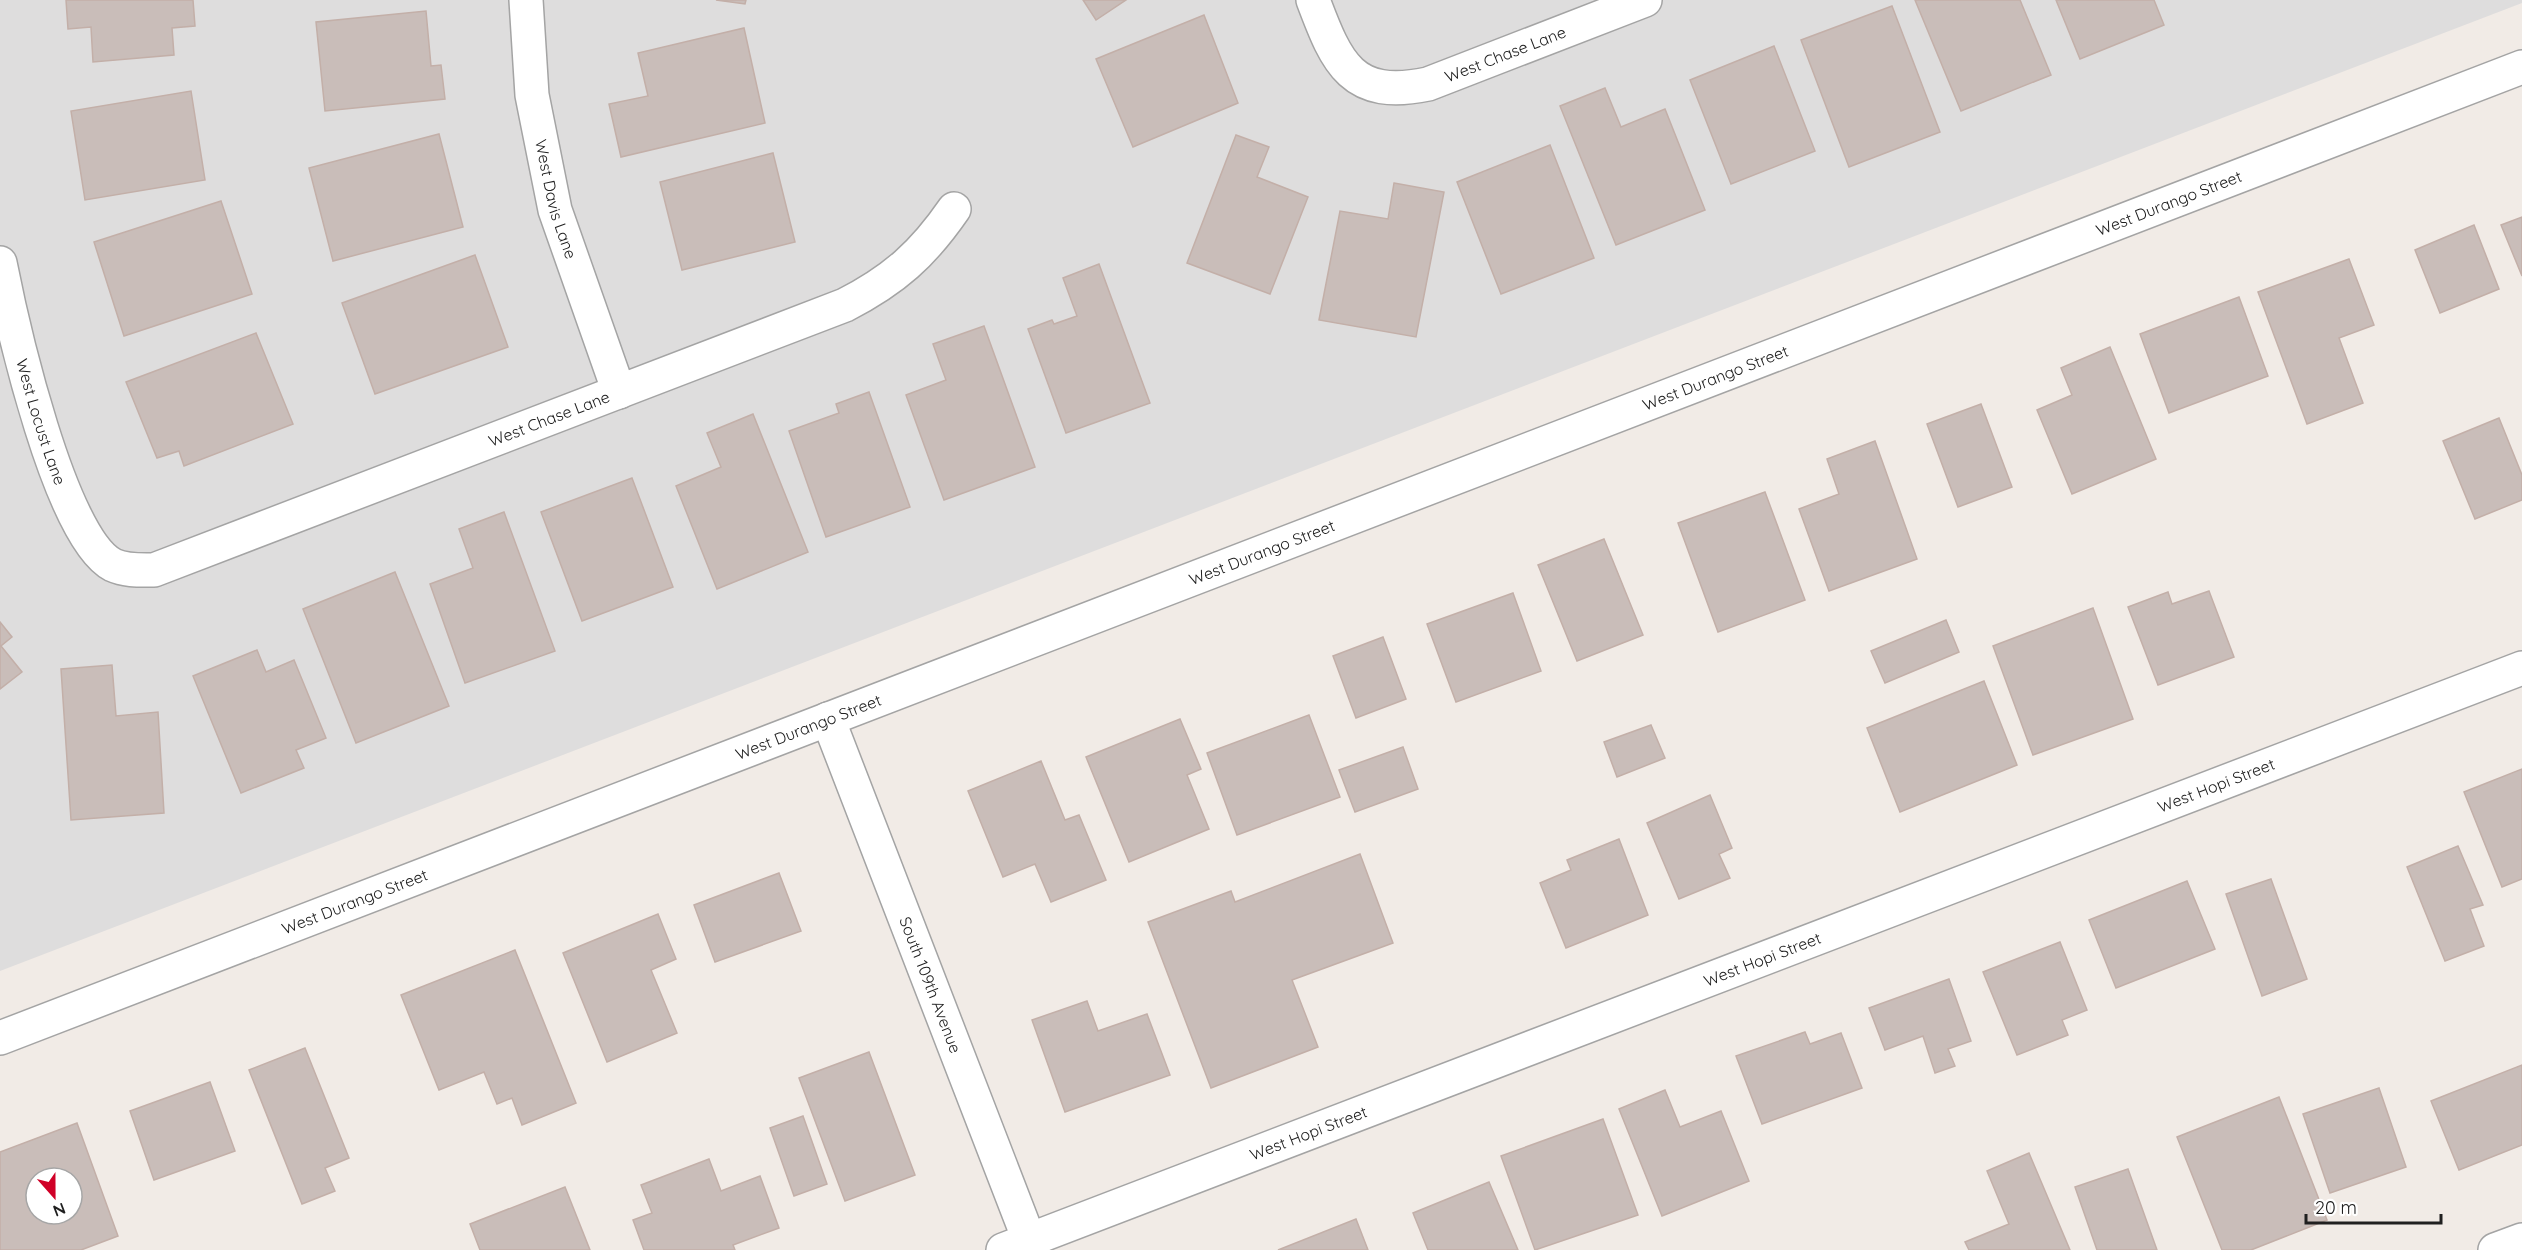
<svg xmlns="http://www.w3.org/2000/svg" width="2522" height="1250" font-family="Quicksand,sans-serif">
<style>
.residential{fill:#dedddd}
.building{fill:#c9bdb9;stroke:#c3afa8;stroke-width:1.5;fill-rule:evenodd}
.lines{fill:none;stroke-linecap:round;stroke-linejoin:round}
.minor-casing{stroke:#a4a4a4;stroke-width:36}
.minor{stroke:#fff;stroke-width:33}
.labels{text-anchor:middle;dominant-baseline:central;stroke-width:4.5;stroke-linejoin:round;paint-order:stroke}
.street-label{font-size:16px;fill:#202020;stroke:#fff}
</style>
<rect width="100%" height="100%" fill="#f1ebe6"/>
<polygon class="residential" points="0,0 2522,0 2522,3 0,971"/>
<g class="building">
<polygon points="66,0 193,0 195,26 172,28 174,55 93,62 91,27 68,29"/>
<polygon points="716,0 746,0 745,4"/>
<polygon points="1083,0 1126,0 1096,20"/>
<polygon points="1915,0 2020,0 2051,75 1961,111"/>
<polygon points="2056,0 2154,0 2164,25 2080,59"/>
<polygon points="1892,6 1940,132 1849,167 1801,40"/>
<polygon points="426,11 431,66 441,65 445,99 325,111 316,22"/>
<polygon points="1204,15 1238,103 1133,147 1096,59"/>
<polygon points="744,28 765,123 621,157 609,104 648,96 638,53"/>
<polygon points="1774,46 1815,151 1731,184 1690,80"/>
<polygon points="1605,88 1621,127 1665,109 1705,210 1616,245 1560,106"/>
<polygon points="191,91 205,180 85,200 71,111"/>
<polygon points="439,134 463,227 333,261 309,168"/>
<polygon points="1236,135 1269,147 1257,177 1308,197 1270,294 1187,263"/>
<polygon points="1550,145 1594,258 1501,294 1457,182"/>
<polygon points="773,153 795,242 682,270 660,182"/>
<polygon points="1394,183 1444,192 1416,337 1319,320 1340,211 1388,219"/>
<polygon points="221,201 252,294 124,336 94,242"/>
<polygon points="2522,217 2522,276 2501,225"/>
<polygon points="2474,225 2499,289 2440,313 2415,250"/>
<polygon points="475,255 508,347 375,394 342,303"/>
<polygon points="2349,259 2374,325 2339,338 2363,403 2307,424 2258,292"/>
<polygon points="1099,264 1150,403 1066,433 1028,329 1052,320 1054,324 1077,316 1063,278"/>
<polygon points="2239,297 2268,376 2169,413 2140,334"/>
<polygon points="984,326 1035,467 944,500 906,395 946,380 933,344"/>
<polygon points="256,333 293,424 184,466 179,451 157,458 126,382"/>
<polygon points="2110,347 2156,459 2072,494 2037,410 2072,395 2061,368"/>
<polygon points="869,392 910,507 826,537 789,431 839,413 836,404"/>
<polygon points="1981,404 2012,487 1958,507 1927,424"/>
<polygon points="753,414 808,552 717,589 676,486 721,467 707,433"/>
<polygon points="2499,418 2522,475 2522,500 2475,519 2443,441"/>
<polygon points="1875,441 1917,559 1829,591 1799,509 1839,494 1827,459"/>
<polygon points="632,478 673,587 582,621 541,512"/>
<polygon points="1765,492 1805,600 1718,632 1678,523"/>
<polygon points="504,512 555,651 465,683 430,584 473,568 459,529"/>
<polygon points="1604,539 1643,635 1577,661 1538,565"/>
<polygon points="395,572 449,706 356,743 303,609"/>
<polygon points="2209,591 2234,657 2158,685 2128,607 2168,592 2172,604"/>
<polygon points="1513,593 1541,671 1456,702 1427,624"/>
<polygon points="2093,608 2133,719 2033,755 1993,646"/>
<polygon points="1946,620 1959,652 1885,683 1871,651"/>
<polygon points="0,622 12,637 1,646 22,672 0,689"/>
<polygon points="1383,637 1406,699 1356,718 1333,656"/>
<polygon points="257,650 266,672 294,660 326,738 296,750 304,768 241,793 193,676"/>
<polygon points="112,665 116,716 158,712 164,813 71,820 61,669"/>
<polygon points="1984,681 2017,765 1900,812 1867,728"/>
<polygon points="1309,715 1340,797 1237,835 1207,753"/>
<polygon points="1180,719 1201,769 1187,775 1209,829 1129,862 1086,757"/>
<polygon points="1651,725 1665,758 1617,777 1604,742"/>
<polygon points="1403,747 1418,789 1355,812 1339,770"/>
<polygon points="1041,761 1065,820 1079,815 1106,880 1051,902 1035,864 1003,877 968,791"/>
<polygon points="2522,769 2522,879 2502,887 2464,792"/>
<polygon points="1710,795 1732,848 1719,854 1730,878 1679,899 1647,823"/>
<polygon points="1619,839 1648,915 1566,948 1540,883 1571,870 1567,860"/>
<polygon points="2458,846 2483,905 2470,909 2484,946 2445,961 2407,867"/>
<polygon points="1360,854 1393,943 1292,980 1318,1047 1211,1088 1148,922 1231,891 1235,902"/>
<polygon points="779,873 801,931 715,962 694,905"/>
<polygon points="2271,879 2307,979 2262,996 2226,894"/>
<polygon points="2187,881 2215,949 2116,988 2089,920"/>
<polygon points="658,914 676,959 651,970 677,1033 607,1062 563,953"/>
<polygon points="2060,942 2087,1010 2062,1020 2068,1035 2017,1055 1983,972"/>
<polygon points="515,950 576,1103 522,1125 512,1098 497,1104 484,1072 439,1090 401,995"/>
<polygon points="1949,979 1971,1041 1948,1049 1955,1066 1935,1073 1923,1036 1885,1050 1869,1008"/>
<polygon points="1087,1001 1098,1031 1147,1014 1170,1075 1065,1112 1032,1020"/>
<polygon points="1805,1032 1810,1044 1841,1033 1862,1088 1762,1124 1736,1056"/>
<polygon points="305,1048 349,1158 325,1168 335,1191 302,1204 249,1070"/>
<polygon points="869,1052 915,1175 845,1201 799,1078"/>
<polygon points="2522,1065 2522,1145 2459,1170 2431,1101"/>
<polygon points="210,1082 235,1151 154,1180 130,1111"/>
<polygon points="2379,1088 2406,1167 2330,1193 2303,1114"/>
<polygon points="1665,1090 1680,1127 1721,1111 1749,1181 1662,1216 1619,1109"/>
<polygon points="2279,1097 2327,1220 2251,1250 2222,1250 2177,1137"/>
<polygon points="803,1116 827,1184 794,1196 770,1128"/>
<polygon points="1603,1119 1638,1215 1535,1250 1501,1156"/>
<path d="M77 1123 118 1236 81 1250H0V1152ZM36 1178H72V1214H36Z"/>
<polygon points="2029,1153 2070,1250 1969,1250 1965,1242 2009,1224 1987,1171"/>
<polygon points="709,1159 721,1191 760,1176 779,1228 733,1245 735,1250 644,1250 633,1220 652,1213 641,1185"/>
<polygon points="2128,1169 2157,1250 2097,1250 2075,1187"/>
<polygon points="1489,1182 1518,1250 1428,1250 1413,1213"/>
<polygon points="565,1187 590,1250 480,1250 470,1224"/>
<polygon points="1356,1219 1368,1250 1278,1250"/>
</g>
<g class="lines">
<defs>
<g id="minor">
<path id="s1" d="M526 0 532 95 555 210 619 392"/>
<path id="s2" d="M1313 0C1337 64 1352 100 1428 84L1645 0"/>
<path id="s3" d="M0 263C12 324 60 538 113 565 126 571 141 570 154 570L845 305C894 280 923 254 954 209"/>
<path id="s4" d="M828 719 1033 1250"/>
<path id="s5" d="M0 1038 2522 67"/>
<path id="s6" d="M1003 1250 2522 668"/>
<polyline points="2495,1250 2522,1240"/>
</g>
</defs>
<use href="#minor" class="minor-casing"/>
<use href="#minor" class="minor"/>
</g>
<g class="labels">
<g class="street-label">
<text stroke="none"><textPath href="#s2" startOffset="246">West Chase Lane</textPath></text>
<text stroke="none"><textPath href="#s1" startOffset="202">West Davis Lane</textPath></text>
<text stroke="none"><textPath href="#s5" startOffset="2324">West Durango Street</textPath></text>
<text stroke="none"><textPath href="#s5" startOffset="1838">West Durango Street</textPath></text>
<text stroke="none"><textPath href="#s3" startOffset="792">West Chase Lane</textPath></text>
<text stroke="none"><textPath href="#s3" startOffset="164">West Locust Lane</textPath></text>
<text stroke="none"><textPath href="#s5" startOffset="1352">West Durango Street</textPath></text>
<text stroke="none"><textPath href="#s5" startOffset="866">West Durango Street</textPath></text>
<text stroke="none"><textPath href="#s6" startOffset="1299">West Hopi Street</textPath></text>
<text stroke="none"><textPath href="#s5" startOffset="380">West Durango Street</textPath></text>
<text stroke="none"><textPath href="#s6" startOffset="813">West Hopi Street</textPath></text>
<text stroke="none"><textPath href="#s4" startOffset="285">South 109th Avenue</textPath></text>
<text stroke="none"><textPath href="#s6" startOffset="327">West Hopi Street</textPath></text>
</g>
</g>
<g transform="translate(54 1196) rotate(159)"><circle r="28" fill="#ffffff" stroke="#a6a6a6" stroke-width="1.5"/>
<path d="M0-4.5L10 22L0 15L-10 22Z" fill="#d00027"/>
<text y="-9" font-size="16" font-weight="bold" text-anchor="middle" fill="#202020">N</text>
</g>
<path d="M2306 1214v9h135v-9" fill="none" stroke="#202020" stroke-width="3"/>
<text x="2315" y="1214" font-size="18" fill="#202020" stroke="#ffffff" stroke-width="4.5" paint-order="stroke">20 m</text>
</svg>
